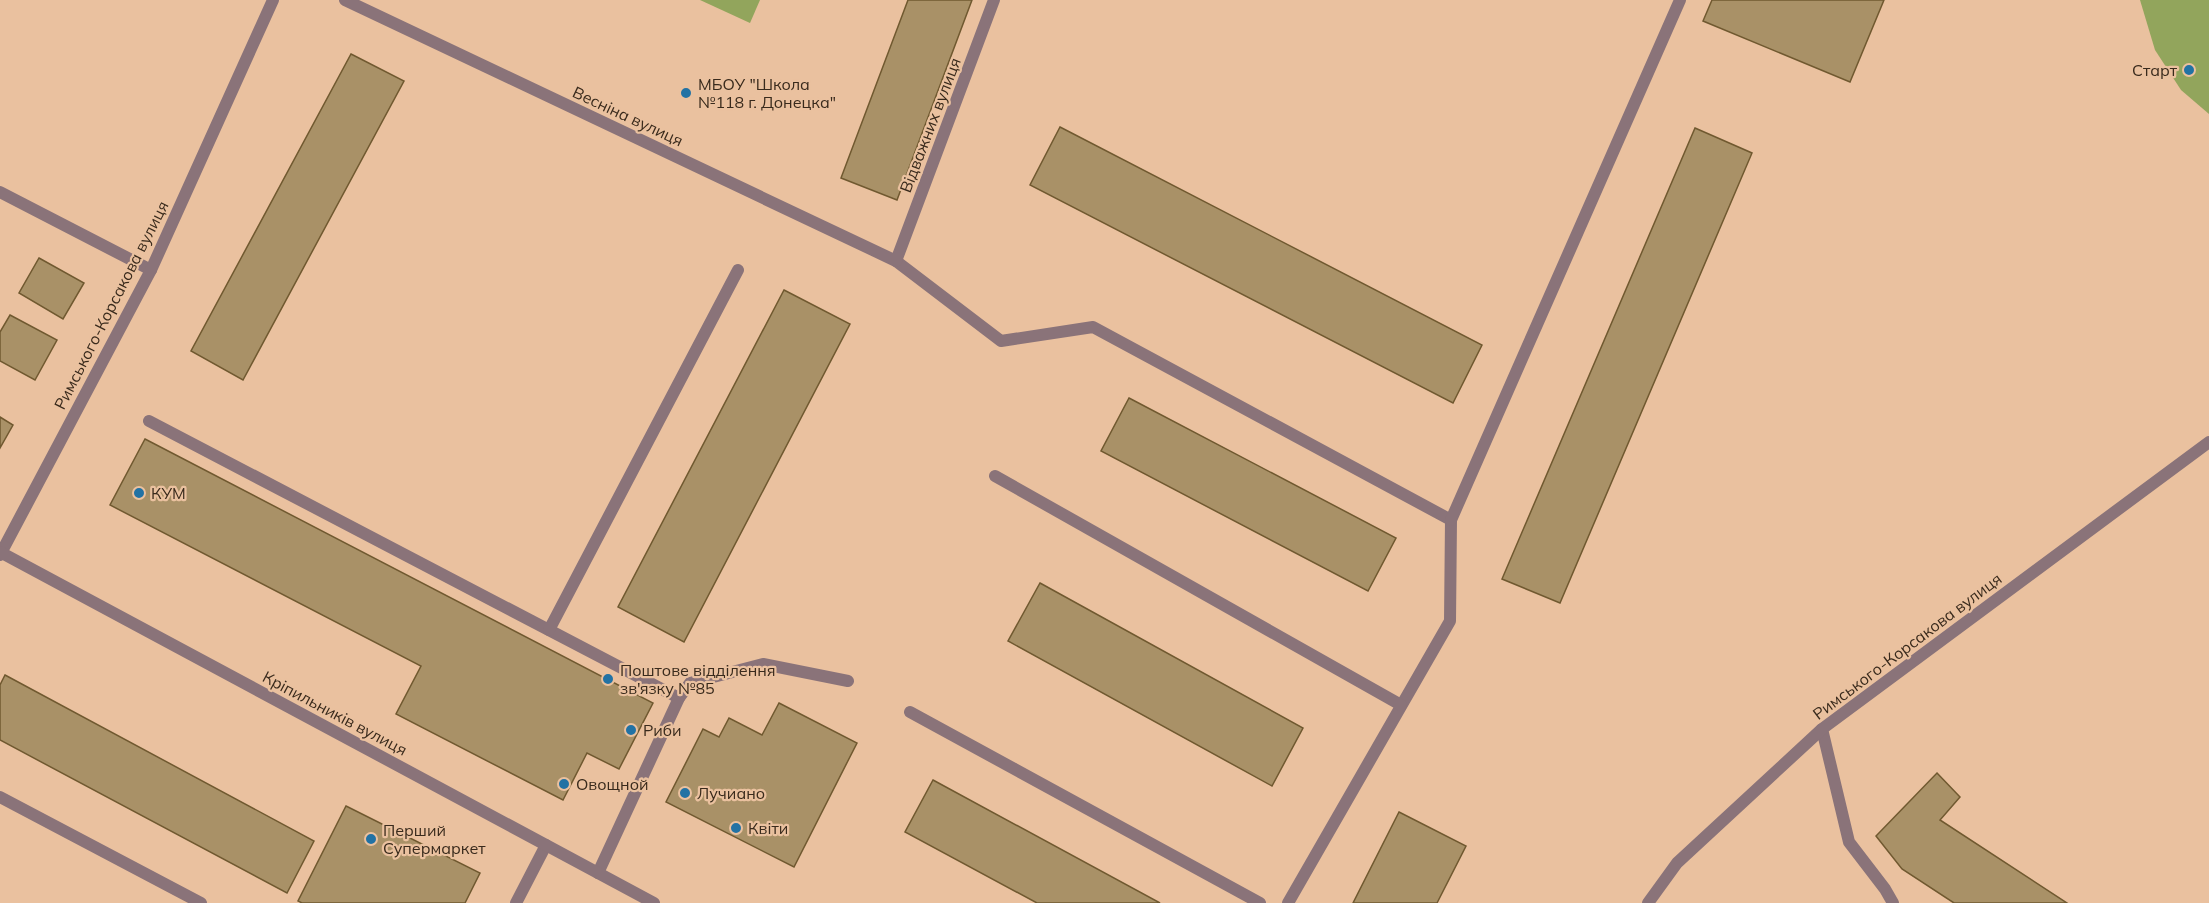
<svg xmlns="http://www.w3.org/2000/svg" width="2209" height="903" font-family="Mulish,sans-serif">
<style>
.green{fill:#92a55c}
.building{fill:#a99167;stroke:#705930;stroke-width:1.5}
.lines{fill:none;stroke-linecap:round;stroke-linejoin:round}
.service{stroke:#8a7379;stroke-width:12}
.minor{stroke:#8a7379;stroke-width:12}
.tertiary{stroke:#8a7379;stroke-width:12}
.poi-dot{fill:#2272a4;stroke:#eac19f;stroke-width:2}
.labels{text-anchor:middle;dominant-baseline:central;stroke-width:4.5;stroke-linejoin:round;paint-order:stroke}
.poi-label{font-size:16px;fill:#392a1c;stroke:#eac19f;text-anchor:start}
.street-label{font-size:16px;fill:#392a1c;stroke:#eac19f}
</style>
<rect width="100%" height="100%" fill="#eac19f"/>
<g class="green">
<polygon points="700,0 760,0 750,23"/>
<polygon points="2140,0 2209,0 2209,114 2181,90 2155,50"/>
</g>
<g class="building">
<polygon points="908,0 972,0 897,200 841,178"/>
<polygon points="1712,0 1884,0 1850,82 1703,21"/>
<polygon points="351,54 404,81 243,380 191,351"/>
<polygon points="1060,127 1482,345 1453,403 1030,185"/>
<polygon points="1695,128 1752,153 1560,603 1502,579"/>
<polygon points="39,258 84,283 63,319 19,293"/>
<polygon points="784,290 850,324 684,642 618,607"/>
<polygon points="10,315 57,340 35,380 0,361 0,332"/>
<polygon points="1129,398 1396,538 1368,591 1101,451"/>
<polygon points="0,417 13,425 0,448"/>
<polygon points="145,439 653,703 619,769 587,753 563,800 396,714 421,666 110,505"/>
<polygon points="1040,583 1303,728 1272,786 1008,641"/>
<polygon points="5,675 314,841 287,893 0,740 0,685"/>
<polygon points="779,703 857,743 794,867 666,802 703,729 719,737 729,718 762,735"/>
<polygon points="1937,773 1960,797 1940,820 2067,903 1954,903 1902,869 1876,836"/>
<polygon points="933,780 1160,903 1037,903 905,832"/>
<polygon points="346,806 480,873 465,903 302,903 298,901"/>
<polygon points="1399,812 1466,846 1437,903 1353,903"/>
</g>
<g class="lines">
<g class="service">
<polyline points="896,261 1001,341 1093,327 1451,520 1450,621 1288,903"/>
<polyline points="149,421 679,698"/>
<polyline points="995,476 1401,705"/>
<polyline points="1451,520 1680,0"/>
<polyline points="549,630 738,270"/>
<polyline points="910,712 1260,903"/>
<polyline points="1822,729 1849,842 1885,889 1893,903"/>
<polyline points="0,797 201,903"/>
<polyline points="598,873 679,698 690,683 763,664 848,681"/>
<polyline points="516,903 546,845"/>
</g>
<g class="minor">
<polyline points="345,0 896,261 994,0"/>
<polyline points="0,192 151,270"/>
<polyline points="0,555 151,270 273,0"/>
</g>
<g class="tertiary">
<polyline points="0,552 654,903"/>
<polyline points="1648,903 1677,863 1822,729 2209,442"/>
</g>
</g>
<g class="poi-dot">
<circle cx="2189" cy="70" r="6"/>
<circle cx="686" cy="93" r="6"/>
<circle cx="139" cy="493" r="6"/>
<circle cx="608" cy="679" r="6"/>
<circle cx="631" cy="730" r="6"/>
<circle cx="564" cy="784" r="6"/>
<circle cx="685" cy="793" r="6"/>
<circle cx="736" cy="828" r="6"/>
<circle cx="371" cy="839" r="6"/>
</g>
<g class="labels">
<g class="poi-label">
<text x="2177" y="70" text-anchor="end">Старт</text>
<text x="698" y="84">МБОУ "Школа<tspan x="698" dy="18">№118 г. Донецка"</tspan></text>
<text x="151" y="493">КУМ</text>
<text x="620" y="670">Поштове відділення<tspan x="620" dy="18">зв'язку №85</tspan></text>
<text x="643" y="730">Риби</text>
<text x="576" y="784">Овощной</text>
<text x="697" y="793">Лучиано</text>
<text x="748" y="828">Квіти</text>
<text x="383" y="830">Перший<tspan x="383" dy="18">Супермаркет</tspan></text>
</g>
<g class="street-label">
<text transform="translate(628 116) rotate(25)">Весніна вулиця</text>
<text transform="translate(930 125) rotate(-69)">Відважних вулиця</text>
<text transform="translate(111 305) rotate(-63)">Римського-Корсакова вулиця</text>
<text transform="translate(1907 646) rotate(-37)">Римського-Корсакова вулиця</text>
<text transform="translate(335 713) rotate(28)">Кріпильників вулиця</text>
</g>
</g>
</svg>
